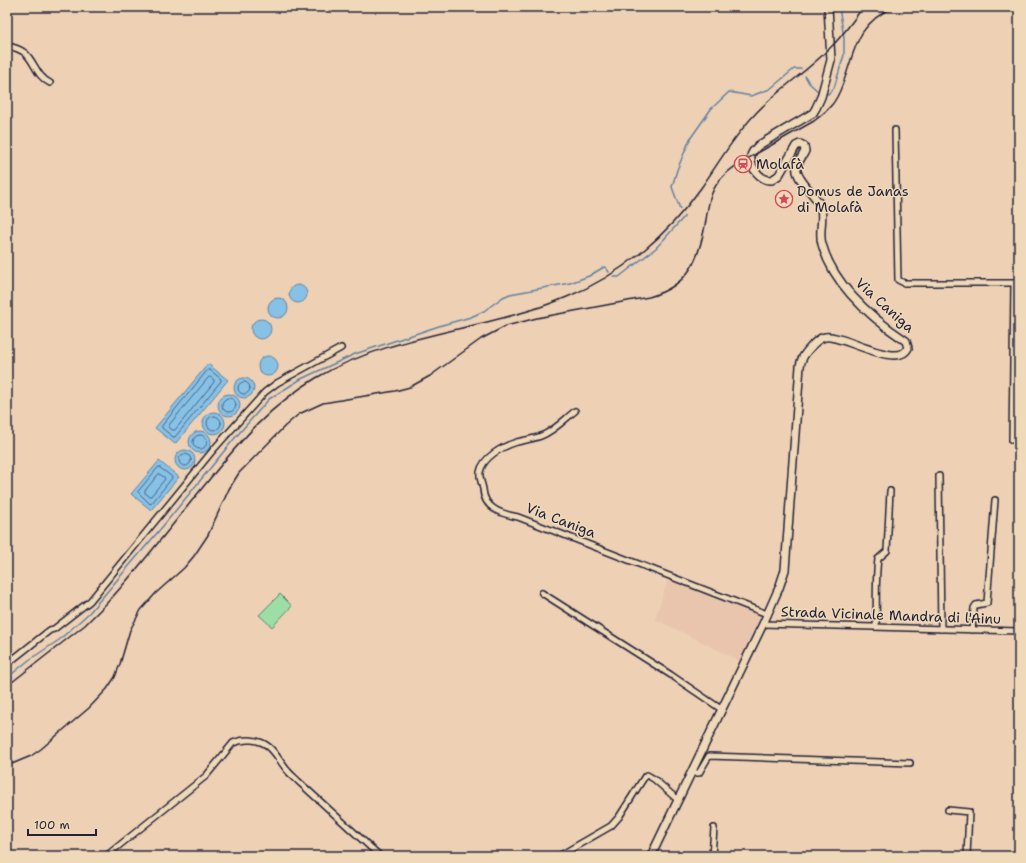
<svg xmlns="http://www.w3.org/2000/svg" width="1026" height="863" font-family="'Shantell Sans',sans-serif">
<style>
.built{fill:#e9c5ad}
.green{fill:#9ddda6;stroke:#608070}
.water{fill:#87c1e6;stroke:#5f81a2}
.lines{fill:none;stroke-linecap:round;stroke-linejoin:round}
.shore{stroke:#4a627f;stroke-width:1}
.stream{stroke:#5f81a2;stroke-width:1.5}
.street-casing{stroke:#22223b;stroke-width:8}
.secondary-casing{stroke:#22223b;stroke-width:10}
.street{stroke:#efd9b8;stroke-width:5}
.secondary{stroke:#efd9b8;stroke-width:7}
.rail{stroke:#22223b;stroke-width:1.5}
.labels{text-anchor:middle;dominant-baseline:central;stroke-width:3;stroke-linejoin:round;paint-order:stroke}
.poi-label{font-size:14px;fill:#22223b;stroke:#efd9b8;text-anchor:start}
.street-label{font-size:14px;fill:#22223b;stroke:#efd9b8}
</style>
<rect width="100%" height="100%" fill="#eed1b4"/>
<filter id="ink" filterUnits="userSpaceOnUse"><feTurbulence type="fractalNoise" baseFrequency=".025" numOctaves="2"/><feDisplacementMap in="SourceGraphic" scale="8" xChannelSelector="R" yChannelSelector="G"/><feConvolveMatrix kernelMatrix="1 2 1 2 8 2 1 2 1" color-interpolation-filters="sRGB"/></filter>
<g filter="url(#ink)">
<polygon class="built" points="668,579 762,611 740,661 655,619"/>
<polygon class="green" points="280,594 292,606 272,627 259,615"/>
<g class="water">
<circle cx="298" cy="294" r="9"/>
<circle cx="278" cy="308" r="10"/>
<circle cx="261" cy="329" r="10"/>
<circle cx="268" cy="366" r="10"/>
<polygon points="208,364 228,380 175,444 155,428"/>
<circle cx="244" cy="388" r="10"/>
<circle cx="229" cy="405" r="11"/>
<circle cx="214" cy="423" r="11"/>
<circle cx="200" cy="442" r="11"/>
<circle cx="185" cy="460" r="10"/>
<polygon points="159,461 179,477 151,510 131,494"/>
</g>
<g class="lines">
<g class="shore">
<polygon points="208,370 210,370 221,379 221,381 175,437 173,437 162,428 162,426"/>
<polygon points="210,377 214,380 214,382 175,430 172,430 169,427 169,425 208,378"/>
<circle cx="244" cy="388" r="6"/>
<circle cx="229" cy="405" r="7"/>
<circle cx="214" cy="423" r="7"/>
<circle cx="200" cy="442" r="7"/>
<circle cx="185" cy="460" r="6"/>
<polygon points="159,467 171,476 172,478 152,503 150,504 138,492"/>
<polygon points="159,474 164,477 165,479 151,496 149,496 145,493 145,491"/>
</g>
<g class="stream">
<polyline points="805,76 809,83 819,92"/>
<polyline points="825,93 828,94 834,88 844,55 844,38 839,7"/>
<polyline points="680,209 672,187 677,170 690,139 711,109 729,92 751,96 770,89 794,69 801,69"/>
<polyline points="613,277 619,277 656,248 684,217 684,216"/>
<polyline points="7,678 29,660 59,640 89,613 163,526 234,439 269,399 301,379 355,354 442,325 471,317 484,311 503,297 510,294 570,283 589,276 604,267 606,268 609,272"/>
</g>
<defs>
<g id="street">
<path d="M7 46C13 47 20 49 25 53 35 62 36 76 50 83"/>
<polyline points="895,130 898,280 904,283 1019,283"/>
<path d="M575 411C564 420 554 431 541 436 533 439 525 440 517 442 503 446 483 457 480 472 479 477 482 484 483 489 484 509 502 514 518 517L767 614"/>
<polyline points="1012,440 1014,283"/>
<polyline points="939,476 941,629"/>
<polyline points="542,593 671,675 721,709"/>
<polyline points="763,624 1019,631"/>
<path d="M876 627C877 604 875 582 878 559L887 551 890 491"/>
<polyline points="972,630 974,608 976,605 987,603 995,500"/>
<polyline points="7,664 50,630 54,629 90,601 214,449 265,392 277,383 341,348"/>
<polyline points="691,773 699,773 709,756 910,763"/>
<polyline points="948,810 969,812 967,856"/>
<path d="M106 856 206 776 233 743C244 738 260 739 269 747 276 753 281 763 287 770 290 774 294 777 298 781L380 856"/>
<polyline points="559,856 611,826 619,817 645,776 647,775 654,779 678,800"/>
<polyline points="712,856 714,828"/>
</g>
<path id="secondary" d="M651 856 763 624 779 588 785 570 800 366C801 359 805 353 810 348 814 343 819 338 825 337 840 333 898 370 908 348L906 341C873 319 833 285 822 244 818 232 825 217 820 205 816 195 794 178 797 167 798 161 803 156 805 151L804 146 800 144 796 146 779 175 772 180C761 181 749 167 751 156 752 151 756 148 759 145L813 113 816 108 821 97 831 60 828 7"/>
</defs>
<use href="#street" class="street-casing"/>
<use href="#secondary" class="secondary-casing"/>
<use href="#street" class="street"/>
<use href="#secondary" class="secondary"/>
<g class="rail">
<path d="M7 686 85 625 106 604C142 565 174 522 208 481 241 440 270 406 316 378 392 333 486 331 567 297 621 275 667 236 701 188 719 162 735 135 757 112 780 88 809 70 832 46 844 34 853 21 863 7"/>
<path d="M7 766 31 756 41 749 89 708 107 689 115 677 120 664 130 630 141 610 156 593 184 568 194 556 208 535 229 489 239 473 285 426 299 414 323 403 395 391 410 387 430 376 481 339 506 326 537 318 649 297C690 285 699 260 706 220 708 206 710 192 719 181 730 167 746 160 761 151 779 141 796 131 814 121 823 114 832 107 837 97 856 60 849 27 894 7"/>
</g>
</g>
</g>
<defs>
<symbol id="station-ring" viewBox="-11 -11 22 22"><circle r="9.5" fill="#efd9b8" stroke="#d1495b" stroke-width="1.5"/><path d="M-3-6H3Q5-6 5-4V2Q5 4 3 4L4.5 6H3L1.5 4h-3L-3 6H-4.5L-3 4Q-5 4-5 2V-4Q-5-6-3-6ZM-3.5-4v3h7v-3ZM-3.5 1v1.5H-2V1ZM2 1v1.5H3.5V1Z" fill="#d1495b"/></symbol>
<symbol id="sight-ring" viewBox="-11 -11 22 22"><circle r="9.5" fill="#efd9b8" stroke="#d1495b" stroke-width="1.5"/><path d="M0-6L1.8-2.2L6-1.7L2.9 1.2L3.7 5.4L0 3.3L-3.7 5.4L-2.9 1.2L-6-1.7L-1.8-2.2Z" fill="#d1495b"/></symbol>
</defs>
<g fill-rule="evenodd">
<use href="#station-ring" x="733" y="154" width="20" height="20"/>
<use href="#sight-ring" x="774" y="189" width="20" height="20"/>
</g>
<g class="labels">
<g class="poi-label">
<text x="756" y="164">Molafà</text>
<text x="797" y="191">Domus de Janas<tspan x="797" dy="16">di Molafà</tspan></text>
</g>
<g class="street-label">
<text transform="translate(885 305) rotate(42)">Via Caniga</text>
<text transform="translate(561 520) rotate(21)">Via Caniga</text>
<text transform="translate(891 615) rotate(2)">Strada Vicinale Mandra di l'Ainu</text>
</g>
</g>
<rect width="1026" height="863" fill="none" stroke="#efd9b8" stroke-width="24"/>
<rect x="12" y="12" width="1002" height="839" fill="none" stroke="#22223b" stroke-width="1.5" filter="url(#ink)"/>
<path d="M28 829v6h68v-6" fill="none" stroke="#22223b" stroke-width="2"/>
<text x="34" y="829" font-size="12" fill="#22223b" stroke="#efd9b8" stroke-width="3" paint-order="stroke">100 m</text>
</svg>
